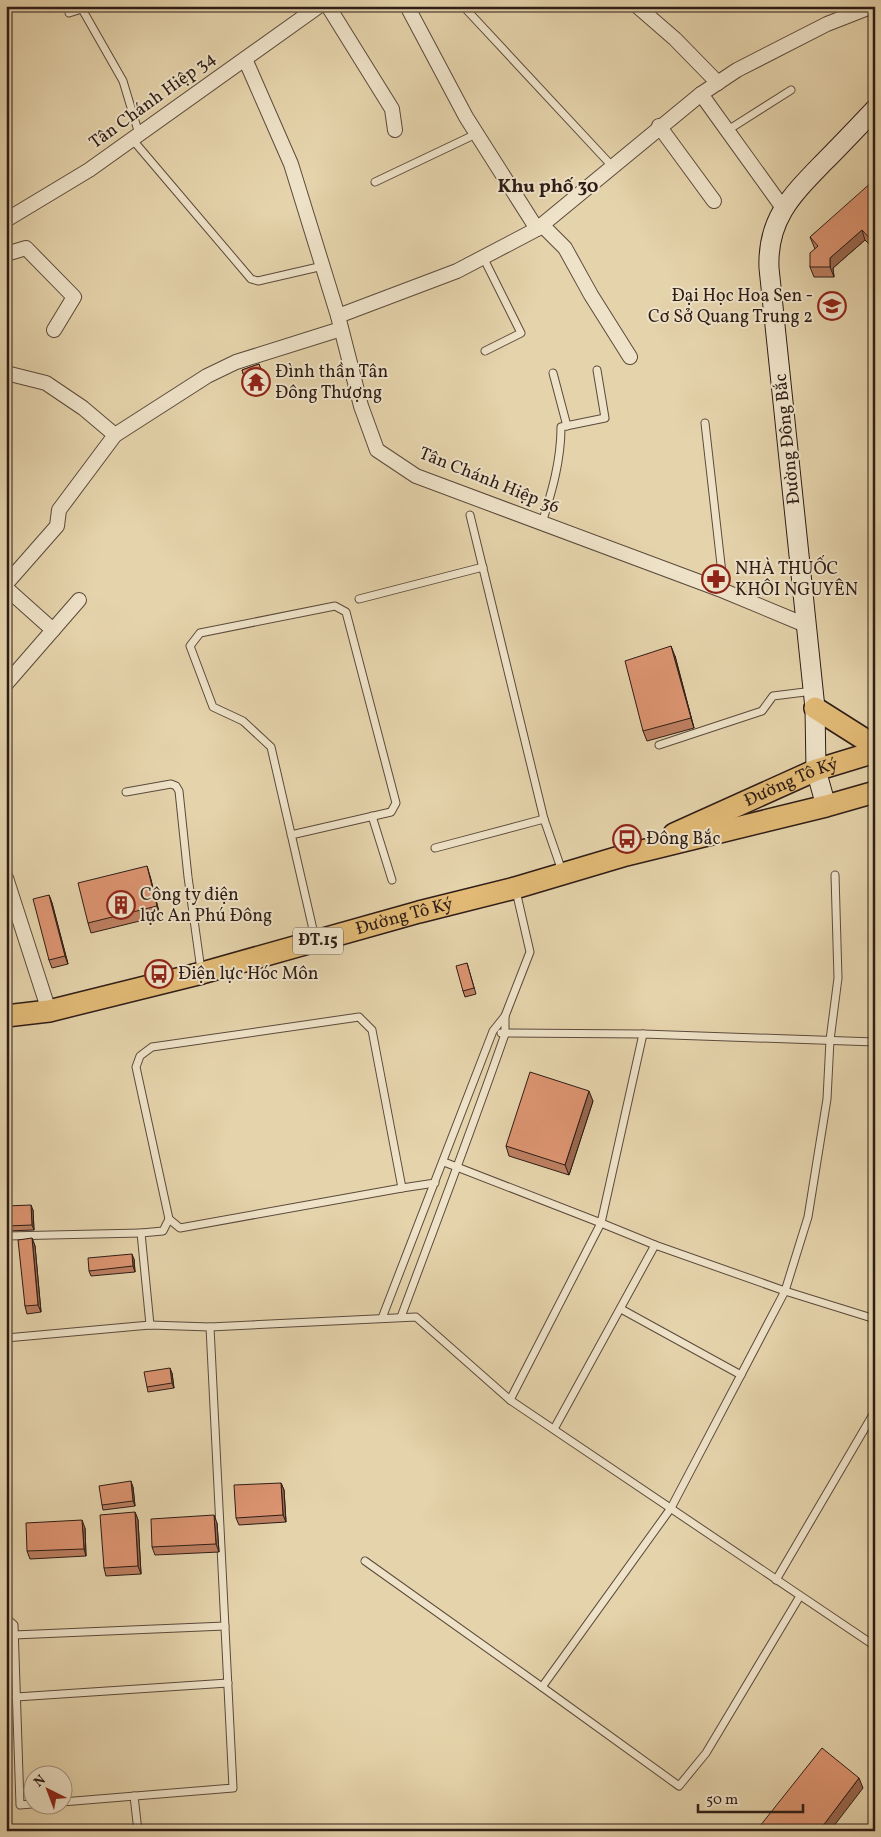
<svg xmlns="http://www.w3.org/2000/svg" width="881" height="1837" font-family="Vollkorn,serif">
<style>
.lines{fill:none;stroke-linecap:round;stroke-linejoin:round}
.lane-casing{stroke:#5b4a3b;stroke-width:9}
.street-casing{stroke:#5b4a3b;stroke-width:16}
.secondary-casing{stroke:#2d1c16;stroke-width:21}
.primary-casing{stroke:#2d1c16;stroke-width:24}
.lane{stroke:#eee2c8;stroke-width:7}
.street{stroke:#eee2c8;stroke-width:14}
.secondary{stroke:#eee2c8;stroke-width:19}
.primary{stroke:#e2ba76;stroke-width:21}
.wall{fill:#bd7f61;stroke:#2d1c16}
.shaded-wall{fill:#9a684f;stroke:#2d1c16}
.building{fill:#dc9471;stroke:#2d1c16}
.labels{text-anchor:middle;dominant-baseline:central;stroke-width:4;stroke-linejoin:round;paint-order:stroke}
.shield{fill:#eee2c8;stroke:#67574b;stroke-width:1}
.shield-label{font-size:16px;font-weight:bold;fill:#2d1c16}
.street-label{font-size:18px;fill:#2d1c16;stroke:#eee2c8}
.poi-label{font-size:18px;fill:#2d1c16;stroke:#eee2c8;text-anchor:start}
.neighbourhood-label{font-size:19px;font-weight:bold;fill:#2d1c16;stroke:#eee2c8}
</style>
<rect width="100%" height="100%" fill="#e5d3ab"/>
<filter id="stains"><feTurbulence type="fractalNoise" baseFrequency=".004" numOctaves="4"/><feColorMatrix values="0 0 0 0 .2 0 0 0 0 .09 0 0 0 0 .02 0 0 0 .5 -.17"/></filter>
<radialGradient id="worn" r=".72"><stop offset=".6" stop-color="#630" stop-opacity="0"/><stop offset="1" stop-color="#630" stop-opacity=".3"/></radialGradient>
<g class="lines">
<defs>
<g id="lane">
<polyline points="463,6 612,166"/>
<polyline points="69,13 82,9 123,81 139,134"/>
<polyline points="728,130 791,90"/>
<polyline points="132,139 251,279 258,281 323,266"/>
<polyline points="375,182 476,134"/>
<polyline points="483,257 521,333 485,351"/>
<polyline points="553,373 567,426"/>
<polyline points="705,423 724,591"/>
<polyline points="470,515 544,819"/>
<path d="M542 523C552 491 561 461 561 427L605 418 597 370"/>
<polyline points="359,599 483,567"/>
<polyline points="659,745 762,711 773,696 813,691"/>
<polyline points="126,792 171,784 176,786 179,791 188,877 201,970"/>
<polyline points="372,816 392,880"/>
<polyline points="291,835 391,812 396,803 346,612 335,606 200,633 190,646 213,707 243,721 271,747 315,938"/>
<polyline points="435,848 544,819 562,871"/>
<polyline points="501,1033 643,1034"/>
<polyline points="444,1162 601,1223 643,1034 875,1042"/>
<polyline points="169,1219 180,1228 402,1188"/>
<polyline points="6,1236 141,1233"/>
<polyline points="621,1309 741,1375"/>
<path d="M401 1317C436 1223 472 1129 505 1034V1016"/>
<polyline points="382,1318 493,1031 505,1016 530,952 516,891"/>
<polyline points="150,1325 141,1233 163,1231 169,1219 136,1067 140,1056 152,1047 359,1017 372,1030 402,1188 435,1183"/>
<polyline points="6,1338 150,1325 210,1327 416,1317 510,1400 875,1646"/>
<polyline points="510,1400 601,1223 655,1245"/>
<polyline points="554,1429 655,1245 785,1291 875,1319"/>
<polyline points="365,1561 542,1687 671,1508 785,1291 808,1217 827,1099 830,1040 838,978 835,875"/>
<polyline points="776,1580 875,1411"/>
<polyline points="6,1618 14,1625 20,1805 32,1804"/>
<polyline points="14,1635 225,1626"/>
<polyline points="542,1687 679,1786 706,1753 800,1596"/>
<polyline points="16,1697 228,1683"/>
<polyline points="134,1796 138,1831"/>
<polyline points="62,1802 233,1788 210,1327"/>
<polyline points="870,1831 875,1827"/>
</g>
<g id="street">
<polyline points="328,6 392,109 395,130"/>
<polyline points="407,6 466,117 537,229"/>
<polyline points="637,6 675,39 718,83"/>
<polyline points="245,59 291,164 338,316 361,406 377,450 416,476 724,591 808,626"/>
<polyline points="701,94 783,208"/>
<polyline points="659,126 714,201"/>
<polyline points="6,220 89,170 319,6"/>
<polyline points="542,225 565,248 591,295 630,357"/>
<polyline points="6,254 26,248 74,297 54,330"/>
<polyline points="338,316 457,271 537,229 701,94 737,70 827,24 873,6"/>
<polyline points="6,373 46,383 83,408 115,435"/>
<polyline points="6,584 57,526 59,510 115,435 207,376 236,362 341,329"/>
<polyline points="6,588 53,630"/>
<polyline points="6,684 79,600"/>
<polyline points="6,878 49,1011"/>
</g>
<path id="secondary" d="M826 806 816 770 815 708 769 268C767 219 792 195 824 162 841 145 858 127 875 109"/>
<g id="primary">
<polyline points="815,708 875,746"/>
<path id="s1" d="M674 834 816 770 875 752"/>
<path id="s2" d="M6 1016 49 1011 202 973 419 912 515 888 626 855 826 806 875 792"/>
</g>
</defs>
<use href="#lane" class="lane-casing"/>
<use href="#street" class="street-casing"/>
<use href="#secondary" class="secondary-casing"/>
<use href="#primary" class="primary-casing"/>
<use href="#lane" class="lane"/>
<use href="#street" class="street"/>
<use href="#secondary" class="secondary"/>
<use href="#primary" class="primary"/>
</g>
<g class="wall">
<polygon points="875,183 875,250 865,240 833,268 834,277 814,277 810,267 815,249 810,237"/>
<polygon points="259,364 267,388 250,394 242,370"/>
<polygon points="675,656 694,728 647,741 643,731"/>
<polygon points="150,876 160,916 91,933 88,923"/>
<polygon points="49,895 52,903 68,964 52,968 49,960"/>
<polygon points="467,963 476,994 465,997 463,991"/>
<polygon points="593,1101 569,1175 509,1156 506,1146"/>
<polygon points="6,1206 33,1210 34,1230 6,1231"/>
<polygon points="32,1238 35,1246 41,1312 27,1314 25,1306"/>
<polygon points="134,1259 135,1272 91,1276 89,1271"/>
<polygon points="172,1373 174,1388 148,1392 147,1387"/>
<polygon points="281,1483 284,1490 286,1522 239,1525 236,1518"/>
<polygon points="133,1487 135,1506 103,1510 102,1505"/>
<polygon points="135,1512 138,1520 141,1574 106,1576 104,1568"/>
<polygon points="217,1523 219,1552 155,1555 152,1547"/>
<polygon points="85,1528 86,1556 30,1559 27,1551"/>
</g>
<g class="shaded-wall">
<polygon points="862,230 865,240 833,268 834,277 830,267 830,258"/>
<polygon points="671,646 675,656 694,728 691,718"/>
<polygon points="147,866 150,876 160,916 157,906"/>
<polygon points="49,895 52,903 68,964 65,956"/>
<polygon points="589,1091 593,1101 569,1175 565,1165"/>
<polygon points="31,1205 33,1210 34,1230 32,1225"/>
<polygon points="32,1238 35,1246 41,1312 38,1305"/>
<polygon points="132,1254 134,1259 135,1272 133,1266"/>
<polygon points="170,1368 172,1373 174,1388 172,1383"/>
<polygon points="131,1481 133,1487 135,1506 133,1501"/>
<polygon points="281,1483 284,1490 286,1522 283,1515"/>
<polygon points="135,1512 138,1520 141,1574 138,1566"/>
<polygon points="214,1515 217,1523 219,1552 216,1544"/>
<polygon points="82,1520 85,1528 86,1556 84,1549"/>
<polygon points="859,1778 863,1788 830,1831 819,1831"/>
</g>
<g class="building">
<polygon points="873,181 875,183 875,244 862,230 830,258 830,267 810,267 810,253 818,246 810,237"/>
<polygon points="259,364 266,383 248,389 242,370"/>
<polygon points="671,646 691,718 643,731 625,661"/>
<polygon points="147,866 157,906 88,923 78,883"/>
<polygon points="49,895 65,956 49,960 33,899"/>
<polygon points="467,963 474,988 463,991 456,966"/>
<polygon points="530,1072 589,1091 565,1165 506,1146"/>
<polygon points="31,1205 32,1225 6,1226 6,1206"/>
<polygon points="32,1238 38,1305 25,1306 18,1240"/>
<polygon points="132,1254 133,1266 89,1271 88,1258"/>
<polygon points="170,1368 172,1383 147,1387 144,1372"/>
<polygon points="131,1481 133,1501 102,1505 99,1486"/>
<polygon points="281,1483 283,1515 236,1518 234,1485"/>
<polygon points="135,1512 138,1566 104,1568 100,1515"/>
<polygon points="214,1515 216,1544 152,1547 151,1519"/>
<polygon points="82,1520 84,1549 27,1551 26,1523"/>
<polygon points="822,1748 859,1778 819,1831 756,1831"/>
</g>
<defs>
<symbol id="university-ring" viewBox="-11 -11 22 22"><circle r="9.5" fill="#eee2c8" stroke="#8f2418" stroke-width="1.5"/><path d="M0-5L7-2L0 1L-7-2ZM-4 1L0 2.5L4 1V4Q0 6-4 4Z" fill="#8f2418"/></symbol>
<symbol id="temple-ring" viewBox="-11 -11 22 22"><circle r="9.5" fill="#eee2c8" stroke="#8f2418" stroke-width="1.5"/><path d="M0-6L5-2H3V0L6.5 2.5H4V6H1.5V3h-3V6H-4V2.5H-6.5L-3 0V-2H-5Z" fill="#8f2418"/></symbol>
<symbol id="pharmacy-ring" viewBox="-11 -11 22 22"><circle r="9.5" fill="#eee2c8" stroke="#8f2418" stroke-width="1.5"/><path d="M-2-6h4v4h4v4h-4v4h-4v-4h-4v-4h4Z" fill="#8f2418"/></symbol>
<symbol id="bus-ring" viewBox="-11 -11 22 22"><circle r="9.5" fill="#eee2c8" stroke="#8f2418" stroke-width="1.5"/><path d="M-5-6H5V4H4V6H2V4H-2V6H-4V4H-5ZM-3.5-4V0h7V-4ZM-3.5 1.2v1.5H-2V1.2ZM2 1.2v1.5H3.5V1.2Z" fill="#8f2418"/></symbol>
<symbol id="building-ring" viewBox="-11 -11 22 22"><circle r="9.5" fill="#eee2c8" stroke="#8f2418" stroke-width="1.5"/><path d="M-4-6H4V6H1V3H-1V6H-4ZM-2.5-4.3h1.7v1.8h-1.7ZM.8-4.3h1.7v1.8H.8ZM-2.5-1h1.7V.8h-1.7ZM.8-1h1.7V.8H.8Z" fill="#8f2418"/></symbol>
</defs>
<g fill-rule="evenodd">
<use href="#university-ring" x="816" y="290" width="32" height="32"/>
<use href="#temple-ring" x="240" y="366" width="32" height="32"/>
<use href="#pharmacy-ring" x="700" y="563" width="32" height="32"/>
<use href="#bus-ring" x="611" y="823" width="32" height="32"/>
<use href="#building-ring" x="105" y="889" width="32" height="32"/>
<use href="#bus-ring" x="143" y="958" width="32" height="32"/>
</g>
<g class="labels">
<rect class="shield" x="293" y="927.5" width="50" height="27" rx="4"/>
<g class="shield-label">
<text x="318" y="941">ĐT.15</text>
</g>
<g class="street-label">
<text transform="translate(153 101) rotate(-36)">Tân Chánh Hiệp 34</text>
<text transform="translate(788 439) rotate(-96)">Đường Đông Bắc</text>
<text transform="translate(489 481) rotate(22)">Tân Chánh Hiệp 36</text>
<text stroke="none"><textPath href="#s1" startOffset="128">Đường Tô Ký</textPath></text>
<text stroke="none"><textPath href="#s2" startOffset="411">Đường Tô Ký</textPath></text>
</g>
<g class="poi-label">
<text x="813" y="296" text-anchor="end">Đại Học Hoa Sen -<tspan x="813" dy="21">Cơ Sở Quang Trung 2</tspan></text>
<text x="275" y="372">Đình thần Tân<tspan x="275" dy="21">Đông Thượng</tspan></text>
<text x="735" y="569">NHÀ THUỐC<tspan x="735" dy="21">KHÔI NGUYÊN</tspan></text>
<text x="646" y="839">Đông Bắc</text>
<text x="140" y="895">Công ty điện<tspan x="140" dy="21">lực An Phú Đông</tspan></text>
<text x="178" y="974">Điện lực Hóc Môn</text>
</g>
<g class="neighbourhood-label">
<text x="548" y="187">Khu phố 30</text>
</g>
</g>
<rect width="881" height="1837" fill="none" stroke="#e5d3ab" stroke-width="25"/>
<rect x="8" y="8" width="866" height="1822" fill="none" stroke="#2d1c16" stroke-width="2.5"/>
<rect x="12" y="12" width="856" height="1812" fill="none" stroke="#2d1c16"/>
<g transform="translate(48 1790) rotate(318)"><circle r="24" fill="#eee2c8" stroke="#a19381"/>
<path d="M0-4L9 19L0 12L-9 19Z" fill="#8f2418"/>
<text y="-8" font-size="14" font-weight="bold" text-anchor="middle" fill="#2d1c16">N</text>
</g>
<path d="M698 1804v8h105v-8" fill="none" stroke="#2d1c16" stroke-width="2.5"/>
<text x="706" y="1804" font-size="15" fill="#2d1c16" stroke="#eee2c8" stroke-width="4" paint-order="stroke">50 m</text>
<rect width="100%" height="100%" filter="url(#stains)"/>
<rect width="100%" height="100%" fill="url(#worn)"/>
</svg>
